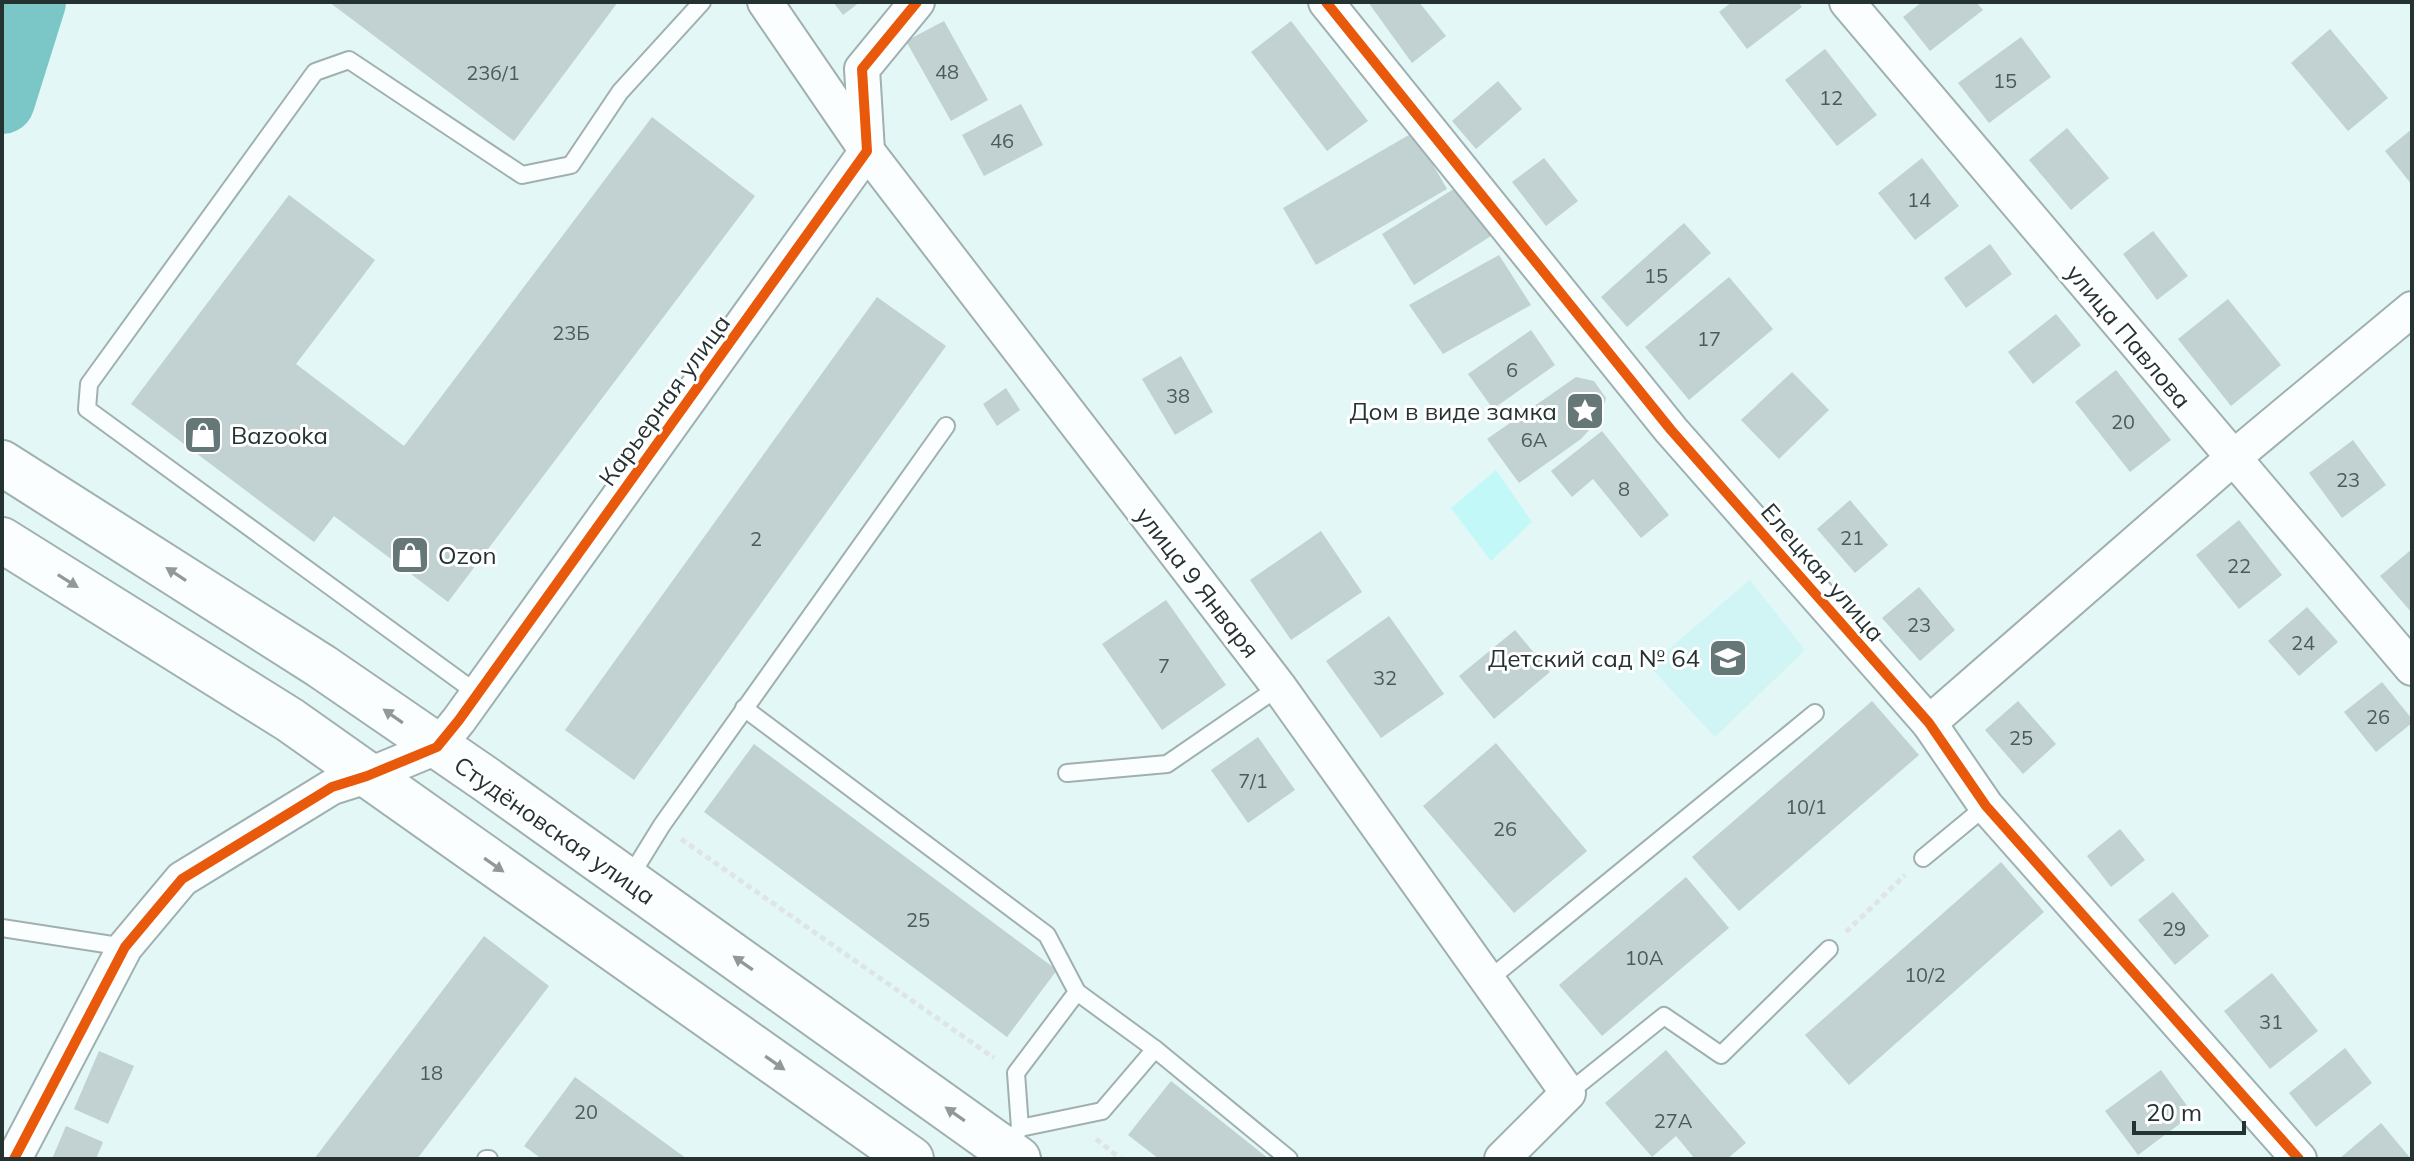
<svg xmlns="http://www.w3.org/2000/svg" width="2414" height="1161" font-family="Mulish,sans-serif">
<style>
.built{fill:#d1f5f4}
.green{fill:#c3f8f8}
.lines{fill:none;stroke-linecap:round;stroke-linejoin:round}
.river{stroke:#7bc6c7;stroke-width:66}
.building{fill:#c2d2d2}
.lane-casing{stroke:#a0b0af;stroke-width:20}
.street-casing{stroke:#a0b0af;stroke-width:38}
.primary-casing{stroke:#a0b0af;stroke-width:48}
.path{stroke:#dfe5e5;stroke-width:5;stroke-dasharray:6 4;stroke-linecap:butt}
.lane{stroke:#fbfefe;stroke-width:16}
.street{stroke:#fbfefe;stroke-width:34}
.primary{stroke:#fbfefe;stroke-width:44}
.cycleway-casing{stroke:#fff;stroke-width:15}
.cycleway{stroke:#e8590c;stroke-width:10}
.oneway{fill:#909898}
.labels{text-anchor:middle;dominant-baseline:central;stroke-width:6;stroke-linejoin:round;paint-order:stroke}
.number-label{font-size:20px;fill:#4c5a5a}
.street-label{font-size:24px;fill:#243232;stroke:#fff}
.poi-label{font-size:24px;fill:#243232;stroke:#fff;text-anchor:end}
</style>
<rect width="100%" height="100%" fill="#e2f7f6"/>
<polygon class="built" points="1750,580 1805,650 1715,737 1649,666"/>
<polygon class="green" points="1496,470 1532,522 1491,561 1451,508"/>
<g class="lines">
<polyline class="river" points="2,101 33,2"/>
</g>
<g class="building">
<polygon points="329,2 618,2 514,141"/>
<polygon points="833,2 860,2 843,15"/>
<polygon points="1368,2 1419,2 1446,36 1412,63"/>
<polygon points="1732,2 1798,2 1802,7 1747,49 1719,12"/>
<polygon points="1922,2 1976,2 1983,10 1930,51 1903,17"/>
<polygon points="944,21 988,100 951,121 906,41"/>
<polygon points="1291,21 1368,121 1327,151 1251,52"/>
<polygon points="2330,29 2388,98 2348,131 2291,63"/>
<polygon points="2021,37 2051,77 1989,123 1958,83"/>
<polygon points="1825,49 1877,115 1837,146 1785,80"/>
<polygon points="1498,81 1522,109 1476,149 1452,121"/>
<polygon points="1021,104 1043,145 984,176 962,135"/>
<polygon points="652,117 755,196 448,602 334,516 314,542 131,404 289,195 375,260 296,364 404,446"/>
<polygon points="2067,128 2109,178 2071,210 2029,160"/>
<polygon points="2412,129 2412,185 2385,151"/>
<polygon points="1414,132 1447,189 1316,265 1283,208"/>
<polygon points="1544,158 1578,201 1546,226 1512,182"/>
<polygon points="1922,158 1959,206 1915,240 1878,193"/>
<polygon points="1460,185 1491,236 1414,285 1382,234"/>
<polygon points="1684,223 1711,253 1627,327 1601,297"/>
<polygon points="2153,231 2188,276 2157,300 2123,254"/>
<polygon points="1990,244 2012,274 1966,308 1944,278"/>
<polygon points="1499,255 1531,305 1443,354 1409,305"/>
<polygon points="1729,277 1773,329 1689,400 1645,347"/>
<polygon points="877,297 946,346 634,780 565,730"/>
<polygon points="2228,299 2281,365 2231,406 2178,339"/>
<polygon points="2056,314 2081,345 2033,384 2008,352"/>
<polygon points="1531,330 1555,365 1493,409 1468,374"/>
<polygon points="1181,356 1213,412 1175,435 1142,379"/>
<polygon points="2116,370 2171,440 2130,472 2075,402"/>
<polygon points="1792,372 1829,410 1779,459 1741,420"/>
<polygon points="1576,377 1594,381 1606,398 1600,418 1581,439 1519,483 1487,439"/>
<polygon points="1006,388 1020,410 997,426 983,404"/>
<polygon points="1602,431 1669,515 1641,538 1593,479 1572,497 1551,471"/>
<polygon points="2353,440 2386,485 2342,518 2309,473"/>
<polygon points="1850,500 1888,545 1855,573 1817,529"/>
<polygon points="2239,520 2282,575 2239,609 2196,555"/>
<polygon points="1321,531 1362,592 1291,640 1250,580"/>
<polygon points="2412,549 2412,613 2380,576"/>
<polygon points="1919,587 1955,630 1920,661 1882,618"/>
<polygon points="1166,600 1226,685 1162,730 1102,644"/>
<polygon points="2307,607 2338,642 2299,676 2268,641"/>
<polygon points="1389,616 1444,694 1381,738 1326,661"/>
<polygon points="1515,630 1550,672 1494,719 1459,676"/>
<polygon points="2382,682 2412,719 2412,723 2376,752 2344,712"/>
<polygon points="1872,701 1919,755 1739,911 1692,857"/>
<polygon points="2018,701 2056,744 2023,774 1985,730"/>
<polygon points="1258,737 1295,790 1248,823 1211,770"/>
<polygon points="1496,743 1587,851 1514,913 1423,806"/>
<polygon points="754,744 1057,970 1007,1037 704,812"/>
<polygon points="2120,829 2145,860 2111,887 2087,856"/>
<polygon points="2001,862 2044,912 1849,1085 1805,1035"/>
<polygon points="1686,877 1729,928 1602,1036 1559,985"/>
<polygon points="2173,892 2209,936 2175,965 2138,920"/>
<polygon points="484,936 549,986 417,1159 314,1159"/>
<polygon points="2272,973 2318,1031 2270,1069 2224,1011"/>
<polygon points="2345,1048 2372,1083 2316,1127 2289,1093"/>
<polygon points="1666,1050 1746,1143 1727,1159 1695,1159 1676,1136 1652,1157 1605,1103"/>
<polygon points="99,1051 134,1066 108,1124 74,1109"/>
<polygon points="2161,1070 2193,1114 2138,1155 2105,1111"/>
<polygon points="575,1077 687,1159 542,1159 524,1146"/>
<polygon points="1171,1081 1269,1159 1159,1159 1128,1135"/>
<polygon points="2381,1123 2411,1159 2339,1159"/>
<polygon points="66,1126 103,1142 96,1159 52,1159"/>
</g>
<g class="lines">
<defs>
<g id="lane">
<polyline points="478,694 87,409 89,384 315,72 349,60 522,175 571,165 620,92 702,2"/>
<polyline points="744,708 1047,935 1077,992 1016,1073 1020,1128 1007,1148"/>
<polyline points="1067,773 1167,764 1279,687"/>
<polyline points="1923,858 1986,806"/>
<polyline points="628,880 662,825 946,426"/>
<polyline points="2,928 125,947"/>
<polyline points="1487,981 1815,713"/>
<polyline points="1155,1049 1289,1159"/>
<polyline points="1568,1093 1664,1016 1721,1055 1829,949"/>
<polyline points="1020,1128 1102,1111 1155,1049 1077,992"/>
<polyline points="486,1159 489,1159"/>
</g>
<g id="street">
<polyline points="765,2 867,151 1279,687 1568,1093 1502,1159"/>
<polyline points="1326,2 1671,430 1929,723 1986,806 2299,1159"/>
<polyline points="1847,2 2412,668"/>
<polyline points="1929,723 2233,458 2412,309"/>
<polyline points="14,1159 125,947 182,879 332,787 367,776 437,747 459,720 867,151 862,69 917,2"/>
</g>
<g id="primary">
<polyline points="2,463 321,666 487,780 1018,1159"/>
<polyline points="2,540 290,720 911,1159"/>
</g>
</defs>
<use href="#lane" class="lane-casing"/>
<use href="#street" class="street-casing"/>
<use href="#primary" class="primary-casing"/>
<g class="path">
<polyline points="681,839 994,1058"/>
<polyline points="1846,932 1905,875"/>
<polyline points="1096,1139 1121,1159"/>
</g>
<use href="#lane" class="lane"/>
<use href="#street" class="street"/>
<use href="#primary" class="primary"/>
<defs>
<g id="cycleway">
<polyline points="1326,2 1671,430 1929,723 1986,806 2299,1159"/>
<polyline points="14,1159 125,947 182,879 332,787 367,776 437,747 459,720 867,151 862,69 917,2"/>
</g>
</defs>
<use href="#cycleway" class="cycleway-casing"/>
<use href="#cycleway" class="cycleway"/>
</g>
<defs><path id="oneway-solid" d="M-6-.8H1V-3.2L6.5 0L1 3.2V.8H-6Z" transform="scale(2)"/></defs>
<g class="oneway">
<use href="#oneway-solid" transform="translate(176 574) rotate(-147)"/>
<use href="#oneway-solid" transform="translate(68 581) rotate(32)"/>
<use href="#oneway-solid" transform="translate(393 716) rotate(-145)"/>
<use href="#oneway-solid" transform="translate(494 865) rotate(35)"/>
<use href="#oneway-solid" transform="translate(743 963) rotate(-145)"/>
<use href="#oneway-solid" transform="translate(775 1063) rotate(35)"/>
<use href="#oneway-solid" transform="translate(955 1114) rotate(-145)"/>
</g>
<defs>
<symbol id="sight-square" viewBox="-11 -11 22 22"><rect x="-9" y="-9" width="18" height="18" rx="4" fill="#677" stroke="#fff"/><path d="M0-6L1.8-2.2L6-1.7L2.9 1.2L3.7 5.4L0 3.3L-3.7 5.4L-2.9 1.2L-6-1.7L-1.8-2.2Z" fill="#fff"/></symbol>
<symbol id="shop-square" viewBox="-11 -11 22 22"><rect x="-9" y="-9" width="18" height="18" rx="4" fill="#677" stroke="#fff"/><path d="M-5-2.5h2.3a2.7 3.5 0 0 1 5.4 0H5L5.5 6h-11ZM-1.5-2.5h3a1.5 2.3 0 0 0-3 0Z" fill="#fff"/></symbol>
<symbol id="school-square" viewBox="-11 -11 22 22"><rect x="-9" y="-9" width="18" height="18" rx="4" fill="#677" stroke="#fff"/><path d="M0-5L7-2L0 1L-7-2ZM-4 1L0 2.5L4 1V4Q0 6-4 4Z" fill="#fff"/></symbol>
</defs>
<g fill-rule="evenodd">
<use href="#sight-square" x="1563" y="389" width="44" height="44"/>
<use href="#shop-square" x="181" y="413" width="44" height="44"/>
<use href="#shop-square" x="388" y="533" width="44" height="44"/>
<use href="#school-square" x="1706" y="636" width="44" height="44"/>
</g>
<g class="labels">
<g class="number-label">
<text x="947" y="71">48</text>
<text x="493" y="72">23б/1</text>
<text x="2005" y="80">15</text>
<text x="1831" y="97">12</text>
<text x="1002" y="140">46</text>
<text x="1919" y="199">14</text>
<text x="1656" y="275">15</text>
<text x="571" y="332">23Б</text>
<text x="1709" y="338">17</text>
<text x="1512" y="369">6</text>
<text x="1178" y="395">38</text>
<text x="2123" y="421">20</text>
<text x="1534" y="439">6А</text>
<text x="2348" y="479">23</text>
<text x="1624" y="488">8</text>
<text x="1852" y="537">21</text>
<text x="756" y="538">2</text>
<text x="2239" y="565">22</text>
<text x="1919" y="624">23</text>
<text x="2303" y="642">24</text>
<text x="1164" y="665">7</text>
<text x="1385" y="677">32</text>
<text x="2378" y="716">26</text>
<text x="2021" y="737">25</text>
<text x="1253" y="780">7/1</text>
<text x="1806" y="806">10/1</text>
<text x="1505" y="828">26</text>
<text x="918" y="919">25</text>
<text x="2174" y="928">29</text>
<text x="1644" y="957">10А</text>
<text x="1925" y="974">10/2</text>
<text x="2271" y="1021">31</text>
<text x="431" y="1072">18</text>
<text x="586" y="1111">20</text>
<text x="1673" y="1120">27А</text>
</g>
<g class="street-label">
<text transform="translate(2129 336) rotate(50)">улица Павлова</text>
<text transform="translate(664 400) rotate(-54)">Карьерная улица</text>
<text transform="translate(1823 572) rotate(49)">Елецкая улица</text>
<text transform="translate(1198 582) rotate(52)">улица 9 Января</text>
<text transform="translate(555 830) rotate(35)">Студёновская улица</text>
</g>
<g class="poi-label">
<text x="1557" y="411">Дом в виде замка</text>
<text x="231" y="435" text-anchor="start">Bazooka</text>
<text x="438" y="555" text-anchor="start">Ozon</text>
<text x="1700" y="658">Детский сад № 64</text>
</g>
</g>
<rect width="2414" height="1161" fill="none" stroke="#243232" stroke-width="8"/>
<path d="M2134 1121v12h110v-12" fill="none" stroke="#243232" stroke-width="4"/>
<text x="2146" y="1121" font-size="24" fill="#243232" stroke="#ffffff" stroke-width="6" paint-order="stroke">20 m</text>
</svg>
